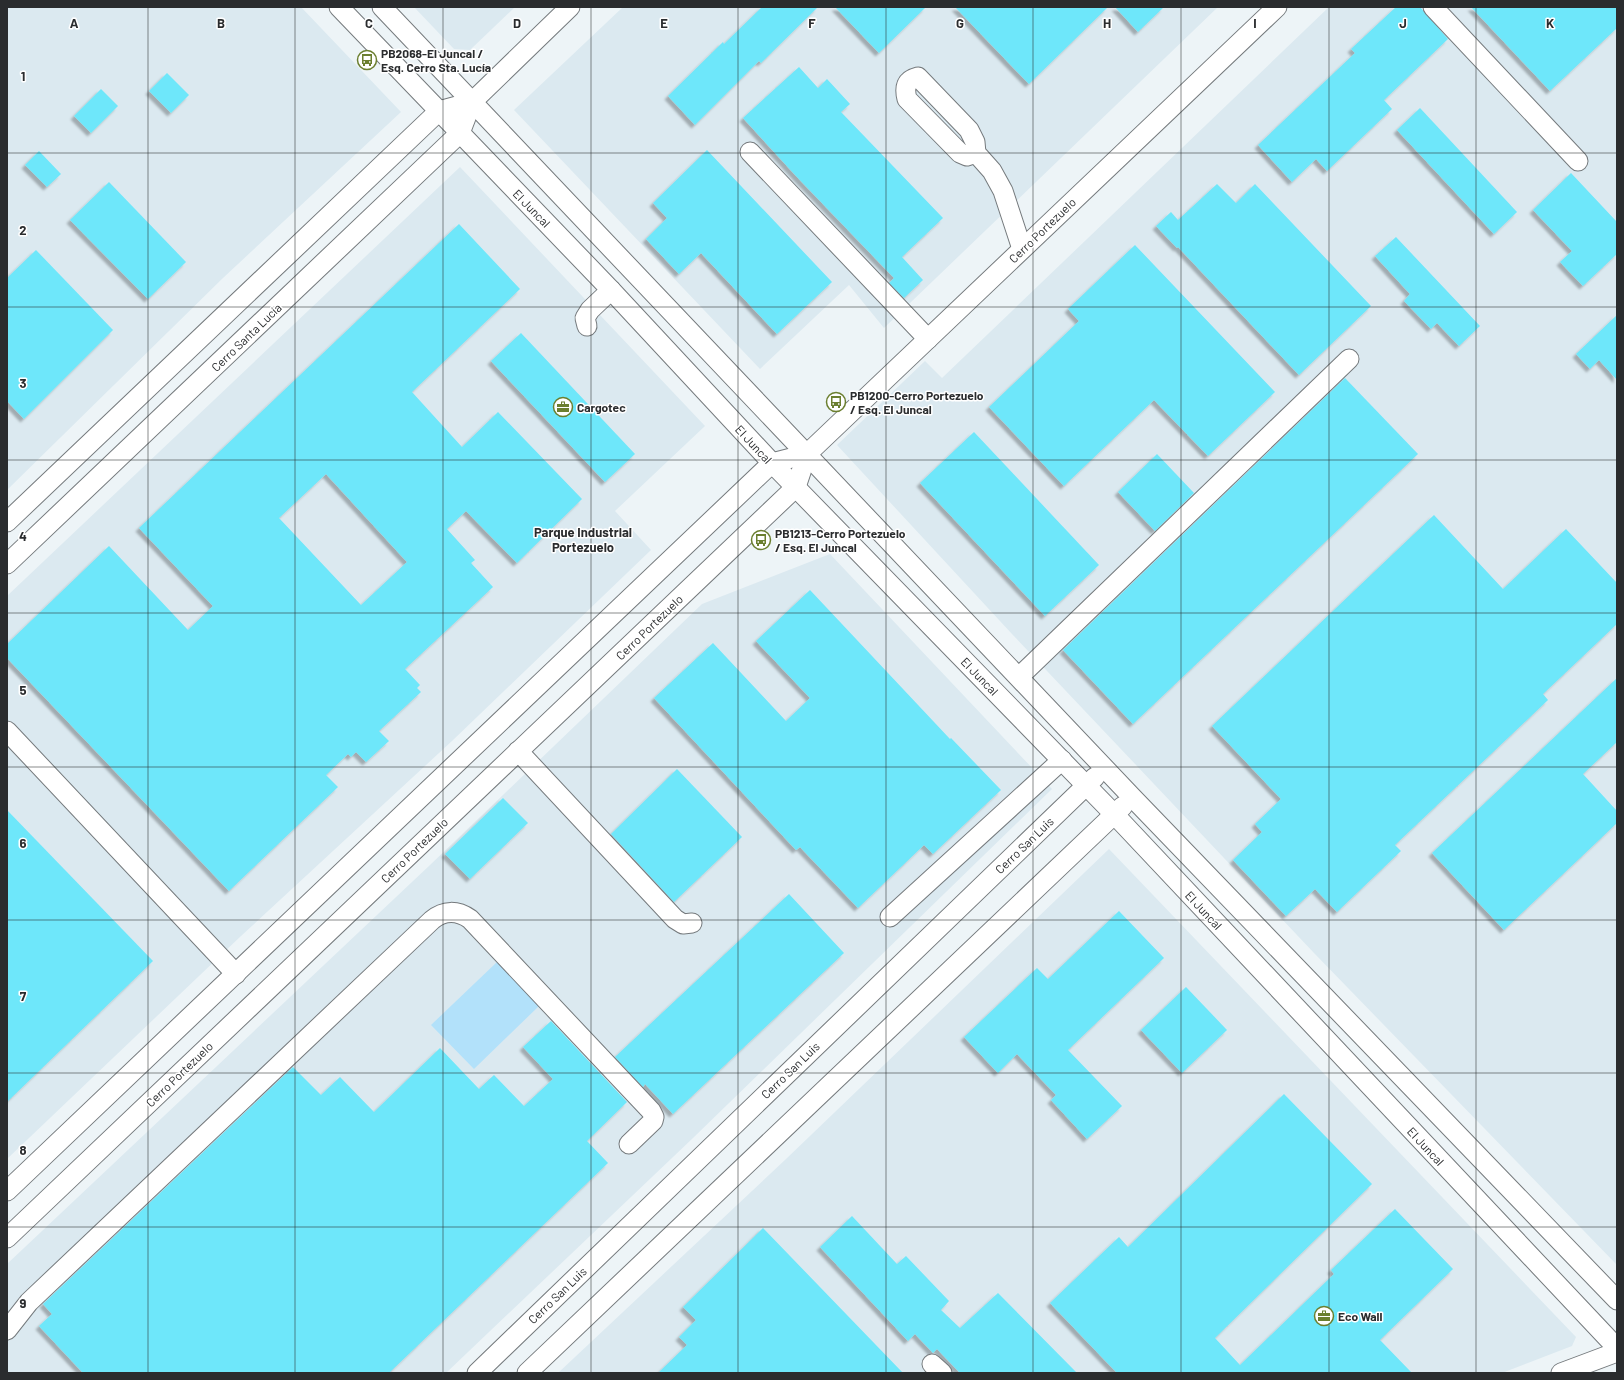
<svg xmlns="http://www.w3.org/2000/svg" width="1624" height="1380" font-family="Barlow,sans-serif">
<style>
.built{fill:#dbe9f0}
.green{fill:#b2e1fa}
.building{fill:#6ee7fa;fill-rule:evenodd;filter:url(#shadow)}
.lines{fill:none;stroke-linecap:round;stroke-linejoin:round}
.minor-casing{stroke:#757a7d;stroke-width:21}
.minor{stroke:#fff;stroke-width:19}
.grid{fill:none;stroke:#2a2c2e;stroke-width:1;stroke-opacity:0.55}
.labels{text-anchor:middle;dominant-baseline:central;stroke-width:3;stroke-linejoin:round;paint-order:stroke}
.poi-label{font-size:12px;font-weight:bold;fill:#2a2c2e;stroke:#fff;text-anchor:start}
.street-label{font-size:12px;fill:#2a2c2e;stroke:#fff}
.neighbourhood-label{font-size:13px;font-weight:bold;fill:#2a2c2e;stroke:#fff}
.grid-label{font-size:13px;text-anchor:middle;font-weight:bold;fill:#2a2c2e;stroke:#fff;stroke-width:3;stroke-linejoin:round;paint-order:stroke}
</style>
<defs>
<filter id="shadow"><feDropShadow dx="-3.5" dy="3.5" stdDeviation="1" flood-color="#0004"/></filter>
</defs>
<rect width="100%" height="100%" fill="#edf4f7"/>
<g class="built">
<polygon points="7,7 301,7 401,112 223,278 7,490"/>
<polygon points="414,7 515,7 470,50 454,49"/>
<polygon points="623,7 1218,7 884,328 849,285 760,369 514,110"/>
<polygon points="1329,7 1617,7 1617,1265 1314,953 1012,634 837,445 925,361 942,378"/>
<polygon points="460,167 705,426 615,511 651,550 452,741 241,936 7,1159 7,596"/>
<polygon points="830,554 1052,789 693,1138 446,1373 7,1373 7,1264 430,865 702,604"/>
<polygon points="1109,849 1576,1337 1572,1346 1502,1373 558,1373 786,1159"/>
</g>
<polygon class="green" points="497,962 539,1006 474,1069 431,1025"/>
<g class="building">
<polygon points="762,7 818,7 761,63 759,61 695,125 668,96 723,42 724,44"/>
<polygon points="835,7 926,7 879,53"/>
<polygon points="955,7 1108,7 1029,84"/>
<polygon points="1115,7 1164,7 1138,32"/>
<polygon points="1396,7 1420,7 1448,39 1384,100 1392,109 1327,171 1316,159 1292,182 1258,145 1355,53 1351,49"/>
<polygon points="1471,7 1617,7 1617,28 1550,91"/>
<polygon points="799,67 818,88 827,79 850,104 841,112 943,218 902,257 923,280 904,298 889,283 894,278 796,176 743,118"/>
<polygon points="167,73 189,95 171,113 149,91"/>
<polygon points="101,89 118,106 91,133 74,116"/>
<polygon points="1420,108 1517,212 1494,234 1397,130"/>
<polygon points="707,150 832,282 777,334 701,253 679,274 646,239 667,218 653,203"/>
<polygon points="39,151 61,174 47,187 25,165"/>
<polygon points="1571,173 1617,222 1617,254 1583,286 1560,262 1572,251 1533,210"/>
<polygon points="109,182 186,262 148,299 70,220"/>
<polygon points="1217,184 1236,203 1255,184 1371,306 1299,375 1178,247 1177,248 1156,226 1171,212 1178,220"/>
<path d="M459 224 520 289 412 392 462 447 498 412 582 499 517 563 466 511 447 529 475 560 471 563 493 587 405 669 420 685 417 688 421 692 379 731 389 741 366 762 356 752 351 757 348 754 326 775 338 787 229 891 7 658V644L109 546 188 630 213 606 139 528ZM326 474 407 562 361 605 279 518Z"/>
<polygon points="1396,237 1480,326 1459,346 1437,323 1431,329 1404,301 1410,294 1375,256"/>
<polygon points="1135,245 1275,392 1208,456 1154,400 1064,486 989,407 1079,321 1068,309"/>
<polygon points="36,250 113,330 24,419 7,401 7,278"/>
<polygon points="1617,315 1617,380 1599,360 1590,369 1576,354"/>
<polygon points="521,333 635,454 605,482 491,361"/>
<polygon points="1345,378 1418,454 1133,724 1063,650"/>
<polygon points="974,432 1099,565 1045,616 920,483"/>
<polygon points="1157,454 1194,493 1155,531 1118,492"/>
<polygon points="1434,515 1503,589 1566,529 1617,583 1617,624 1543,694 1548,700 1395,845 1401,851 1337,912 1315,889 1286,916 1233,860 1262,832 1255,824 1281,799 1212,726"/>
<polygon points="810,590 950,739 951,738 1001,790 933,854 924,845 858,908 800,847 796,850 654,698 713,643 786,721 810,698 756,641"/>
<polygon points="1617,678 1617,742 1583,774 1617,811 1617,823 1504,930 1432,853"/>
<polygon points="677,769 742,837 674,902 611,834"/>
<polygon points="503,798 528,823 470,879 445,854"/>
<polygon points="7,810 153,961 7,1102"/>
<polygon points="789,894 844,953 673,1114 645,1084 643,1087 615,1057"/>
<polygon points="1119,911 1164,958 1068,1050 1122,1106 1087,1139 1051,1100 1056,1095 1017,1054 998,1073 964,1037 1037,968 1048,979"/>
<polygon points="1186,987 1227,1030 1182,1073 1141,1030"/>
<polygon points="551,1021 627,1102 587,1141 608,1163 389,1373 83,1373 39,1326 52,1314 43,1304 293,1067 321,1095 340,1077 374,1112 440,1048 479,1089 494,1075 524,1106 553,1079 523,1047"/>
<polygon points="1284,1094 1372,1184 1215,1338 1240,1365 1334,1274 1331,1270 1395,1209 1453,1269 1380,1340 1412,1373 1117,1373 1050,1303 1119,1237 1128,1247"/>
<polygon points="852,1216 897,1264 906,1256 949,1301 941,1310 960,1328 998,1293 1077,1373 960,1373 937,1349 933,1353 915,1334 908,1341 820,1247"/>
<polygon points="763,1228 903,1373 658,1373 687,1345 679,1337 696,1320 683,1307"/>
</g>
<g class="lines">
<defs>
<g id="minor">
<polyline points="339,7 611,290 772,463 1114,814 1617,1348"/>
<polyline points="382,7 1132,797 1617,1300"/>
<polyline points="1433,7 1578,161"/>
<polyline points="750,152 928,339"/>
<path d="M976 153 967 156 960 153 907 99C904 87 906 80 918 77L969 130 975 142 976 153 992 171 1003 191 1022 249"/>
<polyline points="587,326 585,318 590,310 611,290"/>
<polyline points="7,522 439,111 472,102"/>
<polyline points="7,564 460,133 472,102 570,7"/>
<polyline points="1019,677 1349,359"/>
<polyline points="7,731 236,974"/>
<polyline points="518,751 675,919 683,924 692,923"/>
<polyline points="890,917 1062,760"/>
<polyline points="7,1191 772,463 807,454"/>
<polyline points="7,1238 796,487 807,454 1277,7"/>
<path d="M7 1330 29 1302 432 920C444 910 457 910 470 919L651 1111 654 1117 653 1121 629 1144"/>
<polyline points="932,1364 942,1373"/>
<polyline points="477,1373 1095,777"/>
<polyline points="527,1373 1123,806"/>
<polyline points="1561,1373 1617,1352"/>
</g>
</defs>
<use href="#minor" class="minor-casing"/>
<use href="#minor" class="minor"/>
</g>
<path class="grid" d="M148 7V1373M295 7V1373M443 7V1373M591 7V1373M738 7V1373M886 7V1373M1033 7V1373M1181 7V1373M1329 7V1373M1476 7V1373M7 153H1617M7 307H1617M7 460H1617M7 613H1617M7 767H1617M7 920H1617M7 1073H1617M7 1227H1617"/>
<defs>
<symbol id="bus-ring" viewBox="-11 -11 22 22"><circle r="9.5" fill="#fff" stroke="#6b7f30" stroke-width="1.5"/><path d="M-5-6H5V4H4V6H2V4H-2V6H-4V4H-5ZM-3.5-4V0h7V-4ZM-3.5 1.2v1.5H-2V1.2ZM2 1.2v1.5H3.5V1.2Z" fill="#6b7f30"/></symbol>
<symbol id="office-ring" viewBox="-11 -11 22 22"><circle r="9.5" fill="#fff" stroke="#6b7f30" stroke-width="1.5"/><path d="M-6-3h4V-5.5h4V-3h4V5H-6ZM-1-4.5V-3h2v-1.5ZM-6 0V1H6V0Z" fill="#6b7f30"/></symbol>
</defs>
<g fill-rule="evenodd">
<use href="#bus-ring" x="356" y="49" width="22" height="22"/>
<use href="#bus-ring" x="825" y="391" width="22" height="22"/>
<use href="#office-ring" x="552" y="396" width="22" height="22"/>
<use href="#bus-ring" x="750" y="529" width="22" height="22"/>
<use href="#office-ring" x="1313" y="1305" width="22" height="22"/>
</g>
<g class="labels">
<g class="poi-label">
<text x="381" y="53">PB2068-El Juncal /<tspan x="381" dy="14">Esq. Cerro Sta. Lucía</tspan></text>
<text x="850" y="395">PB1200-Cerro Portezuelo<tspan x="850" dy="14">/ Esq. El Juncal</tspan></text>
<text x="577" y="407">Cargotec</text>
<text x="775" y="533">PB1213-Cerro Portezuelo<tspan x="775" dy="14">/ Esq. El Juncal</tspan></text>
<text x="1338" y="1316">Eco Wall</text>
</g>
<g class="street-label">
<text transform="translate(532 208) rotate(46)">El Juncal</text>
<text transform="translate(1042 230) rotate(-44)">Cerro Portezuelo</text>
<text transform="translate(246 337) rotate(-44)">Cerro Santa Lucía</text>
<text transform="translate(754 444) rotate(47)">El Juncal</text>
<text transform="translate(649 627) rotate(-44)">Cerro Portezuelo</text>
<text transform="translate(980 676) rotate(46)">El Juncal</text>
<text transform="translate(1024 845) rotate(-44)">Cerro San Luis</text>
<text transform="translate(414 850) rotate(-44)">Cerro Portezuelo</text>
<text transform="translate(1204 910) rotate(47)">El Juncal</text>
<text transform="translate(790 1070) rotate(-44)">Cerro San Luis</text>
<text transform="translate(179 1074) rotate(-44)">Cerro Portezuelo</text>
<text transform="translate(1426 1146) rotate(47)">El Juncal</text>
<text transform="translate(557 1295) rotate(-44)">Cerro San Luis</text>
</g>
<g class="neighbourhood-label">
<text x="583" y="532">Parque Industrial<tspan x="583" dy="15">Portezuelo</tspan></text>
</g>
</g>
<g class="grid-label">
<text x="74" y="28">A</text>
<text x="221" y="28">B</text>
<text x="369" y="28">C</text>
<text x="517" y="28">D</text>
<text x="664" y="28">E</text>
<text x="812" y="28">F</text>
<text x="960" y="28">G</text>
<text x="1107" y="28">H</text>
<text x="1255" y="28">I</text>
<text x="1403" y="28">J</text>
<text x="1550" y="28">K</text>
<text x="23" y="81">1</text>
<text x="23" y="235">2</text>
<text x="23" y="388">3</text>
<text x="23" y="541">4</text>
<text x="23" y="695">5</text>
<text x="23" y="848">6</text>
<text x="23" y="1001">7</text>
<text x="23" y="1155">8</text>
<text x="23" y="1308">9</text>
</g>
<rect width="1624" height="1380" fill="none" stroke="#2a2c2e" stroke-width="16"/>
</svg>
